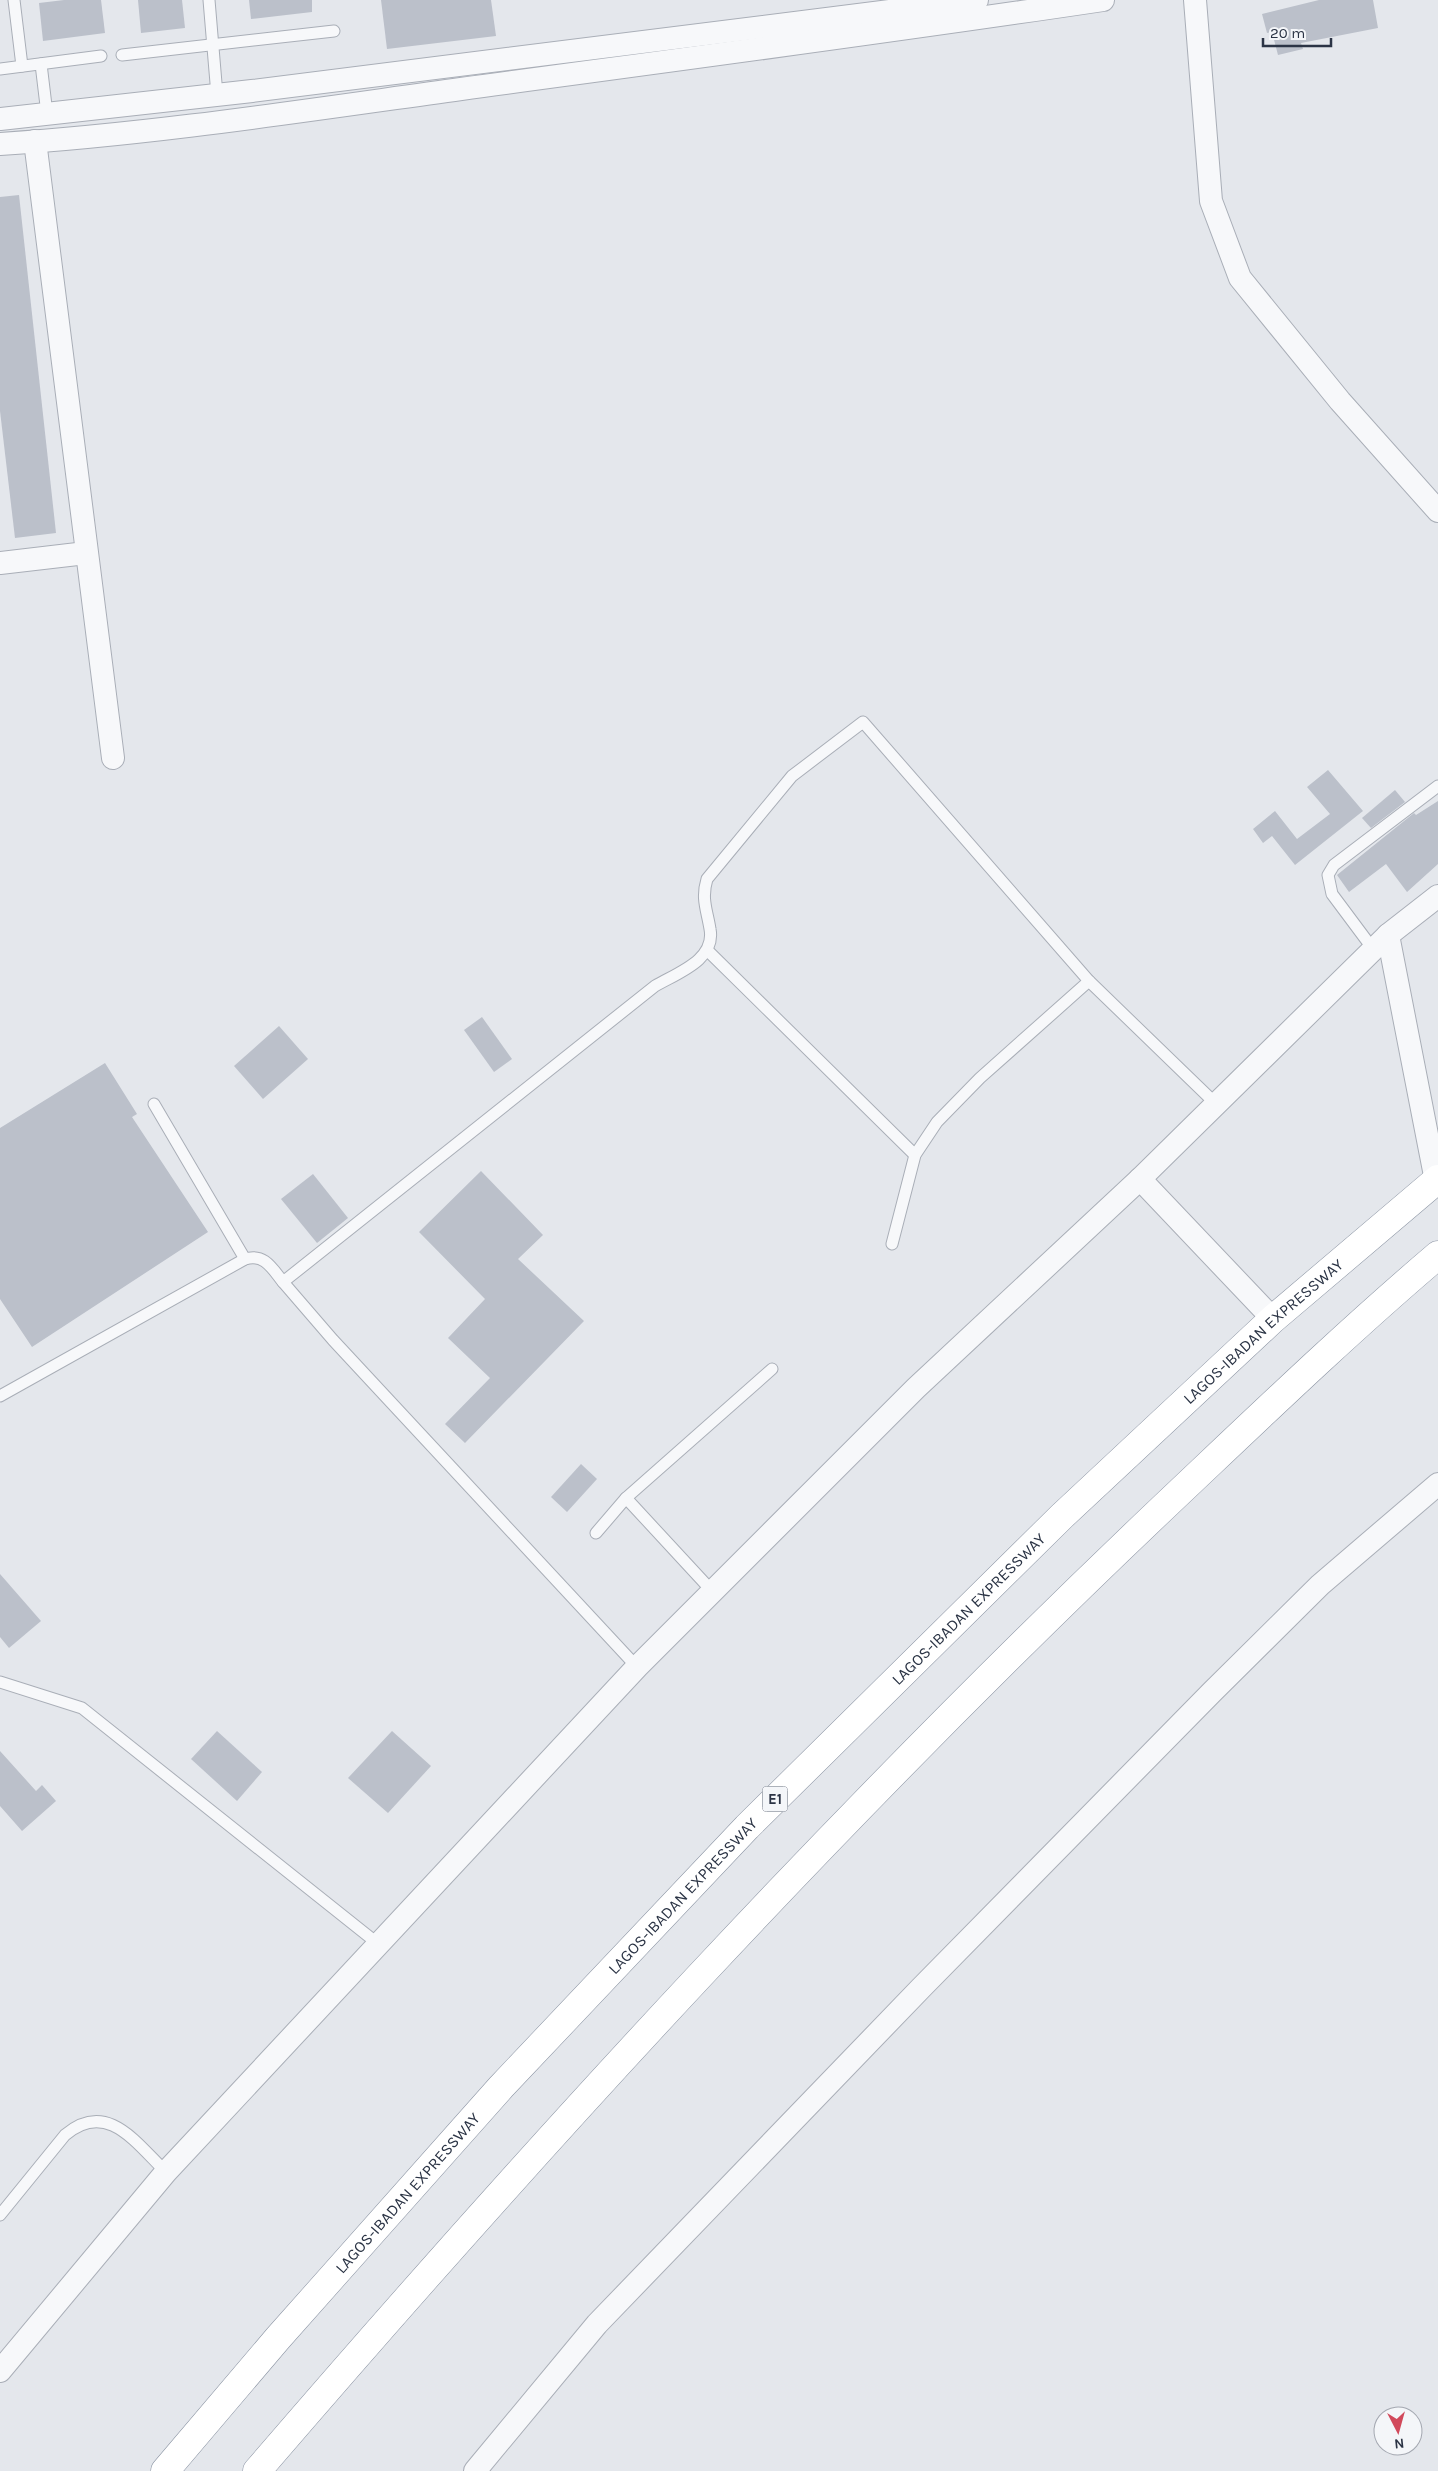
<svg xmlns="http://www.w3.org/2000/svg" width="1438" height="2471" font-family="Karla,sans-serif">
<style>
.building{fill:#bbc0ca}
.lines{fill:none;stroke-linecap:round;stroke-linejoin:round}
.lane-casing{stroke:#a9aeb7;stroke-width:13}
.street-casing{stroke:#a9aeb7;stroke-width:24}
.highway-casing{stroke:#8b94a3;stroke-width:29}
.lane{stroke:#f7f8fa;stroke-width:11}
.street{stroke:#f7f8fa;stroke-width:22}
.highway{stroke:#fff;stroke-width:28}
.labels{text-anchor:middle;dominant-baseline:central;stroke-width:4;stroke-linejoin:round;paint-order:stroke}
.shield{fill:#f4f6f9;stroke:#676e7b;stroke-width:1}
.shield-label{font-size:15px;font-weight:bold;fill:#2b3445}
.street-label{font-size:16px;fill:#2b3445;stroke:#f4f6f9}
</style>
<rect width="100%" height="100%" fill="#e4e7ec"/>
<g class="building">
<polygon points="64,0 101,0 105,33 43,41 39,3"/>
<polygon points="138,0 182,0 185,28 141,33"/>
<polygon points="249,0 312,0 312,12 251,19"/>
<polygon points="381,0 491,0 496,36 387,49"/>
<polygon points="1319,0 1373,0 1378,28 1301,43 1303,49 1278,55 1272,32 1267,33 1262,14"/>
<polygon points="19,195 56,533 15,538 0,411 0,197"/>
<polygon points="1328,770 1363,811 1295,865 1272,836 1263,843 1253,829 1275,811 1297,839 1330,814 1307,787"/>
<polygon points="1395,790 1405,802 1371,828 1362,818"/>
<polygon points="1438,801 1438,864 1407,892 1386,864 1349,892 1337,875 1414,813 1416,815"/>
<polygon points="482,1017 512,1059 494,1072 464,1030"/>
<polygon points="279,1026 308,1059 263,1099 234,1066"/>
<polygon points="105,1063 137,1114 132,1117 208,1232 32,1347 0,1299 0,1128"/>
<polygon points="481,1171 543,1235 518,1259 584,1321 465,1443 445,1424 490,1378 448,1338 485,1299 419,1232"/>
<polygon points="313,1174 348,1218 317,1243 281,1199"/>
<polygon points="581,1464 597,1479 567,1512 551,1497"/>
<polygon points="0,1574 41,1621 9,1648 0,1637"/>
<polygon points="217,1731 262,1772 237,1801 191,1759"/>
<polygon points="392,1731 431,1766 388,1813 348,1778"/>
<polygon points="0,1751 36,1791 42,1785 56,1801 22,1831 0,1806"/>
</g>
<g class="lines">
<defs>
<g id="lane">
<polyline points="14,0 22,66"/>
<polyline points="209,0 217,95"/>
<polyline points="122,55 334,31"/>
<polyline points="41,64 47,114"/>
<polyline points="0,69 101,56"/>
<polyline points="1373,949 1332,894 1328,875 1334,865 1438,786"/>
<polyline points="708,951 915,1155"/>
<polyline points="154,1104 245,1259"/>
<polyline points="892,1244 915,1155 937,1122 980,1078 1089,981"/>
<polyline points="283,1282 333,1340 637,1667"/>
<path d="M0 1396 245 1259C264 1253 272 1268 283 1282L655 986C677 973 716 960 710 929 707 910 701 899 707 879L792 776 863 722 1089 981 1215 1103"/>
<polyline points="626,1498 712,1591"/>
<polyline points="596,1533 626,1498 772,1369"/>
<polyline points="0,1682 82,1708 377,1943"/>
<path d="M0 2215 65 2135C107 2099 136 2143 166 2172"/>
</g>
<g id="street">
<polyline points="1195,0 1211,201 1240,278 1340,401 1438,511"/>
<polyline points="0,119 252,91 977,0"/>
<polyline points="35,141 113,758"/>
<path d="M0 144C154 134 308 110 461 89 675 60 889 32 1103 0"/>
<polyline points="0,563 86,553"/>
<polyline points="1388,935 1436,1181"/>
<polyline points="1140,1179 1273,1319"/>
<polyline points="0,2371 166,2172 637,1667 916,1388 1140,1179 1388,935 1438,896"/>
<polyline points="475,2471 597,2324 921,1988 1212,1692 1320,1585 1438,1484"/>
</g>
<g id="highway">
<path id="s1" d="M165 2471 278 2338 501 2087 747 1827 1062 1516 1273 1319 1438 1179"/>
<path d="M257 2471C546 2135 846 1808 1168 1503 1257 1419 1345 1334 1438 1255"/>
</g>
</defs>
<use href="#lane" class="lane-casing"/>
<use href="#street" class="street-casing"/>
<use href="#highway" class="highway-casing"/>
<use href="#lane" class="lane"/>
<use href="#street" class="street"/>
<use href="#highway" class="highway"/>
</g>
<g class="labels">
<rect class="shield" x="762.5" y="1786.5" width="25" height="25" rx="4"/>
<g class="shield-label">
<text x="775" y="1799">E1</text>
</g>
<g class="street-label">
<text stroke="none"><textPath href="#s1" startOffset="1584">LAGOS-IBADAN EXPRESSWAY</textPath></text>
<text stroke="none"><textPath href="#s1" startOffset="1179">LAGOS-IBADAN EXPRESSWAY</textPath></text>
<text stroke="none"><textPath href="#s1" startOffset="774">LAGOS-IBADAN EXPRESSWAY</textPath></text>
<text stroke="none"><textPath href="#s1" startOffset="369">LAGOS-IBADAN EXPRESSWAY</textPath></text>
</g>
</g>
<g transform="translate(1398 2431) rotate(174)"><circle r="24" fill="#f4f6f9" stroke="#a4a8b1"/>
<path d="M0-4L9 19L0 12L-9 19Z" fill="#d1495b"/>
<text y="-8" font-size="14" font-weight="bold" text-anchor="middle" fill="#2b3445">N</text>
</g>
<path d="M1263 38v8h68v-8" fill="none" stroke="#2b3445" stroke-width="2.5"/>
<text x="1270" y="38" font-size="15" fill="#2b3445" stroke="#f4f6f9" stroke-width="4" paint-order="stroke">20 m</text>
</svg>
